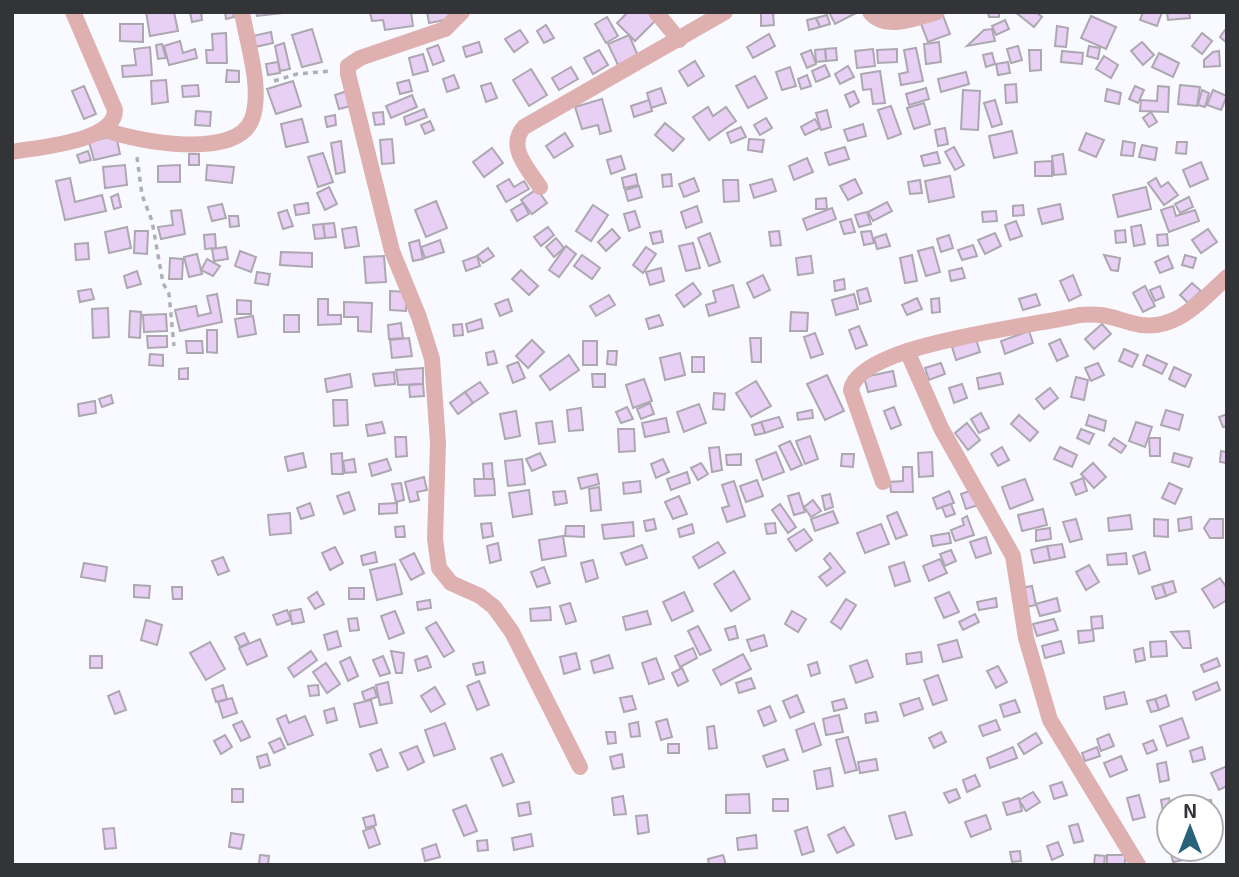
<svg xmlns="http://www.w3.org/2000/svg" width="1239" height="877" font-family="'Exo 2',sans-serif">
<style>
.building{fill:#e7d0f4;stroke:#ada7b1;stroke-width:2}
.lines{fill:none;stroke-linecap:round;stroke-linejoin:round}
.path{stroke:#afb0b5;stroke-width:3.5;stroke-dasharray:5 5;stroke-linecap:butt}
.street{stroke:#deb1b0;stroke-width:16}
</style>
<rect width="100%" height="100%" fill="#f9faff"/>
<g class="building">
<polygon points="146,12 174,12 178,31 150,36"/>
<polygon points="190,12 201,12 202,20 192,22"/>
<polygon points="225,12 233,12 234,17 226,19"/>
<polygon points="256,12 282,12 282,13 257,16"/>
<polygon points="370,12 411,12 413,26 385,30 383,20 372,21"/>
<polygon points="427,12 448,12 450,19 429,23"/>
<polygon points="628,12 650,12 657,19 635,41 617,23"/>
<polygon points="761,12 773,12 774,25 761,26"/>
<polygon points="829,12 858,12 835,24"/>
<polygon points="988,12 999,12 999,17 989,17"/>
<polygon points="1015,12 1036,12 1042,17 1034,27"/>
<polygon points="1143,12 1162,12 1157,26 1140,20"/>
<polygon points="1167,12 1189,12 1190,18 1168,20"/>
<polygon points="942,13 950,34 928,42 920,21"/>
<polygon points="827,15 830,24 820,27 816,18"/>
<polygon points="1091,16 1116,27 1106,49 1081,38"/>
<polygon points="607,17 618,36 606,43 595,24"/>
<polygon points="816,18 820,27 809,30 807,20"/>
<polygon points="1005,20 1009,29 996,35 992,26"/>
<polygon points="120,24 143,24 143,42 120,41"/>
<polygon points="546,25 554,38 544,43 537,31"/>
<polygon points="1057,26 1068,28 1066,47 1055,46"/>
<polygon points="312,29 322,62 302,67 292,35"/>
<polygon points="992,29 995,41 967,46 984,30"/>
<polygon points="520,30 528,42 514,52 505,39"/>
<polygon points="1225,30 1227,30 1227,43 1220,37"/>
<polygon points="271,32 273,43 255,47 253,36"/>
<polygon points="226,33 227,63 207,63 206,50 213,50 212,34"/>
<polygon points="1202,33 1212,41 1202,54 1192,46"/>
<polygon points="769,34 775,46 753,58 747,47"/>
<polygon points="629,35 638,56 618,65 608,44"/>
<polygon points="180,41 183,53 195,49 197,58 169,65 164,46"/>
<polygon points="479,42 482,52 466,57 463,47"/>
<polygon points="939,42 941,62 926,64 924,44"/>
<polygon points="1142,42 1154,55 1143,65 1131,51"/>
<polygon points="284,43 290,69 280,71 275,46"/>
<polygon points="162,44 166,58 158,59 156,45"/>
<polygon points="438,45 444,61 433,65 427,49"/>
<polygon points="1018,46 1022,60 1011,63 1007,49"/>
<polygon points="1089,46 1100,48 1098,59 1087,56"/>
<polygon points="150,47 152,75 123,77 122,66 136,65 134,49"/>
<polygon points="836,48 837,60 826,61 825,49"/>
<polygon points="916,48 923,81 901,85 899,74 908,72 904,50"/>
<polygon points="825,49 826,61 816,62 815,50"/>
<polygon points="873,49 875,66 857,68 855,51"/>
<polygon points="897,49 897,62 878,63 877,50"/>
<polygon points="599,50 608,65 593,74 584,58"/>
<polygon points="811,50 816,64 807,68 801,54"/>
<polygon points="1029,50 1041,50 1041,70 1030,71"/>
<polygon points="1062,51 1083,53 1082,64 1061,62"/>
<polygon points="1219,51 1220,66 1204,67 1204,60 1213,52"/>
<polygon points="992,53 995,64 986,67 983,55"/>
<polygon points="1159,53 1179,63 1173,77 1152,67"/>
<polygon points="423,54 428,71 413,75 409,58"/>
<polygon points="1104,56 1118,65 1111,78 1096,69"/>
<polygon points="695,61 704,76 688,86 679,71"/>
<polygon points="278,62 280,73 268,75 266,64"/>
<polygon points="1008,62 1010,73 998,75 996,64"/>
<polygon points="825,65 830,76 816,82 812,71"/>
<polygon points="848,66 854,77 840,84 835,74"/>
<polygon points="571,67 578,79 559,90 552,78"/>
<polygon points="790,67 796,86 782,90 776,72"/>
<polygon points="531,69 547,95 529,106 513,80"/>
<polygon points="227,70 239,71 239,82 226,82"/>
<polygon points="880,71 885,103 873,104 871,89 863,90 861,74"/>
<polygon points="966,72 969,84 941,92 938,79"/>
<polygon points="454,75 459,88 447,92 443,79"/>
<polygon points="807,75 811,86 801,89 798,79"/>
<polygon points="755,76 767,98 748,108 736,86"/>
<polygon points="166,80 168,102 152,104 151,81"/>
<polygon points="409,80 412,91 400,94 397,83"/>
<polygon points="293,81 301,106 276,114 267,89"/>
<polygon points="491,83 497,98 486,102 481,86"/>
<polygon points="1016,84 1017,102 1006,103 1005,85"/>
<polygon points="198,85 199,96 183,97 182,86"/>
<polygon points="1180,85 1200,87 1197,106 1178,104"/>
<polygon points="84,86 96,114 84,119 72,91"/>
<polygon points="1135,86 1144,90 1138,103 1129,99"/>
<polygon points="1158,86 1169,87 1168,112 1140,111 1141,100 1157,101"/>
<polygon points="661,88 666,103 651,108 647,93"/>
<polygon points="926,88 929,99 909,105 906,94"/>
<polygon points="1107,89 1121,93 1119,104 1105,101"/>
<polygon points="963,90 980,91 978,130 961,129"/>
<polygon points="1202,90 1209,93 1205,107 1198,105"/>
<polygon points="1213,90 1227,96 1221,110 1207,105"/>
<polygon points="347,91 351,106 339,109 335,95"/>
<polygon points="854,91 859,102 850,107 845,95"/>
<polygon points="412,95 417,107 391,118 386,106"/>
<polygon points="602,99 611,131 600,134 598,125 582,129 575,107"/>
<polygon points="649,100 652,111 634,117 631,106"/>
<polygon points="995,100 1002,124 992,127 984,103"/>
<polygon points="924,103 930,124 914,129 907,108"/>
<polygon points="891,106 901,134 888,139 878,110"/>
<polygon points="708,107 713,116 726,107 736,121 709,140 693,117"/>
<polygon points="424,109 427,117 406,125 404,117"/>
<polygon points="827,110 831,127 821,130 816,113"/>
<polygon points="196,111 211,112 210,126 195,125"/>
<polygon points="383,112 384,124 375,125 373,113"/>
<polygon points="1151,112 1157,122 1149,127 1143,118"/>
<polygon points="335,115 336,125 327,127 325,117"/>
<polygon points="766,118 772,128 760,135 754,125"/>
<polygon points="302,119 308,142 286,147 281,124"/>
<polygon points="815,119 820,128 805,135 801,127"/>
<polygon points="430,121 434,130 425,134 421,125"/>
<polygon points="665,123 684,139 673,151 655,135"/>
<polygon points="863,124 866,136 848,141 844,130"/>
<polygon points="741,127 746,137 731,143 727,133"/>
<polygon points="945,128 948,144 938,146 935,130"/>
<polygon points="1012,131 1017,153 994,158 989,136"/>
<polygon points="565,133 573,146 554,158 546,146"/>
<polygon points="1086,133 1104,140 1096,157 1079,150"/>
<polygon points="116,135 120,154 94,160 89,142"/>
<polygon points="392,139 394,163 382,164 380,140"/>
<polygon points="749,139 764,140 762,152 748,150"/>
<polygon points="341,141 345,172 336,174 331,143"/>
<polygon points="1123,141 1135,143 1133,156 1121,155"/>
<polygon points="1177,142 1187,142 1186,154 1176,153"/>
<polygon points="1142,145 1157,148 1155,160 1139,157"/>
<polygon points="845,147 849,159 829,165 825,153"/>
<polygon points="954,147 964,165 955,170 945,152"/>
<polygon points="492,148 503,163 484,177 473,162"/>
<polygon points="88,151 91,160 80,163 77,155"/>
<polygon points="937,152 940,163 924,166 921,156"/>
<polygon points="323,153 333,182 318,187 308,157"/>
<rect x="189" y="154" width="10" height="11"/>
<polygon points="1063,154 1066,174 1054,175 1052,156"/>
<polygon points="621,156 625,169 611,174 607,160"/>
<polygon points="807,158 813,172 794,180 789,166"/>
<polygon points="1052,161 1052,176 1035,176 1035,162"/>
<polygon points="1201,162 1208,179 1190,187 1183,170"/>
<polygon points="125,165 127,185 105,188 103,167"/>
<polygon points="180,165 180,182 158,182 158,166"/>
<polygon points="207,165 234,167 232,183 206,180"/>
<polygon points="636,174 638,185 624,188 622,178"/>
<polygon points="671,174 672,186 663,187 662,175"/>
<polygon points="950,176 954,197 929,202 925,181"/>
<polygon points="70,178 75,202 102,195 106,211 65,220 56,181"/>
<polygon points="694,178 699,191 684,197 679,184"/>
<polygon points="1156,178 1161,187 1168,182 1178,195 1164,205 1148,183"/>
<polygon points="509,179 514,187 524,181 529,189 506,202 497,186"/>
<polygon points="772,179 776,191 754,198 750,185"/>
<polygon points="855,179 862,193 848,200 840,186"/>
<polygon points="723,180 738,180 739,201 724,202"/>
<polygon points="920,180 922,193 910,194 908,182"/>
<polygon points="639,186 642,197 628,201 625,190"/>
<polygon points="329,187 337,204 325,210 317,193"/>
<polygon points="1146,187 1151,209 1118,217 1113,195"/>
<polygon points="537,189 547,203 532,214 521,200"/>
<polygon points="118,194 121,207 114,209 111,197"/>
<polygon points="1189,197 1193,207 1180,213 1175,204"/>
<polygon points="826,198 827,209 816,209 816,199"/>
<polygon points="436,201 447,228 426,237 415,210"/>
<polygon points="887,202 892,211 873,221 868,212"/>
<polygon points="308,203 309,213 296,215 294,205"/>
<polygon points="523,203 529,214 517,221 511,210"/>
<polygon points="222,204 226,218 212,221 208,207"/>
<polygon points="1060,204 1063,219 1042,224 1038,209"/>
<polygon points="593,205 608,215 591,241 576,231"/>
<polygon points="1023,205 1024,215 1013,216 1013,206"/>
<polygon points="697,206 702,222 686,228 681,212"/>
<polygon points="1173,206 1176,216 1195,210 1199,221 1169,232 1161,210"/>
<polygon points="832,208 836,219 807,230 803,219"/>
<polygon points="181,210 185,234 161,239 158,227 173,225 171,211"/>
<polygon points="287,210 293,226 283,229 278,213"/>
<polygon points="635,211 640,227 629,231 624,214"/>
<polygon points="996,211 997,221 983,222 982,212"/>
<polygon points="867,212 871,224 859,227 855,215"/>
<polygon points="229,216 238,216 239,226 230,227"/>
<polygon points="851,219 855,232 844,234 840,222"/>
<polygon points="1016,221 1022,236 1010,240 1005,225"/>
<polygon points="334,223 336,237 325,238 323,224"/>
<polygon points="323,224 325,238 315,239 313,225"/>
<polygon points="1141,225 1145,244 1134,246 1131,227"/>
<polygon points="127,227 131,248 109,253 105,232"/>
<polygon points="356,227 359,246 345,248 342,229"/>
<polygon points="548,227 554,235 541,246 534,237"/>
<polygon points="612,229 620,238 606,251 598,242"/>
<polygon points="1208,229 1217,242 1201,253 1192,240"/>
<polygon points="1125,230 1126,242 1116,243 1115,231"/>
<polygon points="135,231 148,231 147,254 134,253"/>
<polygon points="661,231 663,242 653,244 650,233"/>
<polygon points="779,231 781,245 771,246 769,232"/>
<polygon points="871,231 874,243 864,245 861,232"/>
<polygon points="710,233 720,262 709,266 698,238"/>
<polygon points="995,233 1001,246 985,254 978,240"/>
<polygon points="215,234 216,248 205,249 204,235"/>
<polygon points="886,234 890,246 877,249 874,238"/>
<polygon points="1167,234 1168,245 1158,246 1157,235"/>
<polygon points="949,235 953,248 941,252 937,239"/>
<polygon points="556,238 564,248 554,257 546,247"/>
<polygon points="419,240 423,259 413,261 409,243"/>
<polygon points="440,240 444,252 425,258 421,247"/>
<polygon points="88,243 89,259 76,260 75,244"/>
<polygon points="693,243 700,268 686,271 679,246"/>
<polygon points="973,245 977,256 962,260 958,250"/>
<polygon points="566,246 576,254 559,277 549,270"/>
<polygon points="226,247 228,259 214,261 212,249"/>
<polygon points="646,247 656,254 643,273 633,265"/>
<polygon points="933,247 940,272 926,276 918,251"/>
<polygon points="488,248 494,256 483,263 477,256"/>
<polygon points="240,251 256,257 251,272 235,266"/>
<polygon points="281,252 312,253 312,267 280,265"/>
<polygon points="197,254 202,274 189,277 184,257"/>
<polygon points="582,255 600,268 592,279 574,266"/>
<polygon points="912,255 917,281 905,283 900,258"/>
<polygon points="1104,255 1120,258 1118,271 1111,270"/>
<polygon points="1185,255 1196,258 1193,268 1182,265"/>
<polygon points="384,256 386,282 366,283 364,257"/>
<polygon points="477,256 480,266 466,271 463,261"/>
<polygon points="811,256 813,273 798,275 796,258"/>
<polygon points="1168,256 1173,268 1160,273 1155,262"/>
<polygon points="170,258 183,259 182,279 169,279"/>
<polygon points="207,259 220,266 213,276 201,270"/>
<polygon points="661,268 664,281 650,285 646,272"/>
<polygon points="962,268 965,278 951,281 949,271"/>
<polygon points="521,270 538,286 529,295 512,279"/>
<polygon points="137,271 141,284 127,288 124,276"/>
<polygon points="257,272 270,274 268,285 255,283"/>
<polygon points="763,275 770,290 754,298 747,283"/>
<polygon points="1073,275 1081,295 1069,301 1060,281"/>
<polygon points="844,279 845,289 835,291 834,281"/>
<polygon points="693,283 701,294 684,307 676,295"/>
<polygon points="1192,283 1201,291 1188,303 1180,295"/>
<polygon points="733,285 739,307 709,316 706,305 716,302 713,291"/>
<polygon points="1145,286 1155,306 1143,312 1133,293"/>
<polygon points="1160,286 1164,297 1155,301 1150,290"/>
<polygon points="867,288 871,301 860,304 857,291"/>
<polygon points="91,289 94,299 80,302 78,291"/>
<polygon points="390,291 407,292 406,311 390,310"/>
<polygon points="217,294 222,322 180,331 175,310 196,306 198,316 211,313 207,296"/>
<polygon points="854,294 858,309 836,315 832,300"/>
<polygon points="1036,294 1040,305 1023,310 1019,299"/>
<polygon points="609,295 615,305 596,316 590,306"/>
<polygon points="917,298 922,309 907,315 902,305"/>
<polygon points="939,298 940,312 932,313 931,299"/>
<polygon points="318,299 328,299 328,315 341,315 341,324 318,325"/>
<polygon points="508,299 512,311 500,316 495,304"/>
<polygon points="237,300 251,301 251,314 237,314"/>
<polygon points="344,302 372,303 371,332 358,331 358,317 344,317"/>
<polygon points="108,308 109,337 93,338 92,309"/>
<polygon points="130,311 141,312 140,338 129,337"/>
<polygon points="791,312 808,313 807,331 790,331"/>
<polygon points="166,314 167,331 144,332 143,315"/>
<rect x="284" y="315" width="15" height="17"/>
<polygon points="659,315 663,325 649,329 646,319"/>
<polygon points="253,316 256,334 238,337 235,319"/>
<polygon points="481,319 483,328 468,332 466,324"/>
<polygon points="401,323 403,338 389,339 388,325"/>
<polygon points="462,324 463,335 454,336 453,325"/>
<polygon points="1102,324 1111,334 1094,349 1085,339"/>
<polygon points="859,326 867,345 856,349 849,330"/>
<polygon points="207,330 217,330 217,353 207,352"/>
<polygon points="1029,331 1033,343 1005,354 1001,341"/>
<polygon points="815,333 823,354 811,358 804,337"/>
<polygon points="147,336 167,336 167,347 148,348"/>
<polygon points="409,338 412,356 392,358 390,340"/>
<polygon points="750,338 761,338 761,362 752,362"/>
<polygon points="976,339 980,352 956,360 952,347"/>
<polygon points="1060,339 1068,356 1057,361 1049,344"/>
<polygon points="532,340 544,352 528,368 516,356"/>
<polygon points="186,341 202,341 203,353 187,353"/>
<rect x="583" y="341" width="14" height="24"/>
<polygon points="1124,349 1138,355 1132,367 1119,361"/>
<polygon points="494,351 497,363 488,365 486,353"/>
<polygon points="608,351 617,351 616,365 607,364"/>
<polygon points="680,353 685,375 665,380 660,358"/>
<polygon points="150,354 163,355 163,366 149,365"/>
<polygon points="569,355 579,370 550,390 540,376"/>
<polygon points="1147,355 1167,364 1162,374 1143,365"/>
<rect x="692" y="357" width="12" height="15"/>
<polygon points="518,362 525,378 513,383 507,366"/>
<polygon points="941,363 945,374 929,380 925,368"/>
<polygon points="1098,363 1104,375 1091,381 1085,368"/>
<polygon points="1174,367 1191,375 1185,387 1169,379"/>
<polygon points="188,368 188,379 179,379 179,369"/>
<polygon points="423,368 423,384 398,385 396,370"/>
<polygon points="893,371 896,386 868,392 864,377"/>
<polygon points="394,372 395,384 375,386 373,374"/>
<polygon points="1000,373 1003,384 979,389 977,378"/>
<polygon points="350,374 352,387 327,392 325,379"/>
<polygon points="592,374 605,374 605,387 593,387"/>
<polygon points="827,375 844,411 825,420 807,384"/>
<polygon points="1076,377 1088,380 1084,400 1071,397"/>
<polygon points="644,379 652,401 633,408 626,385"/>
<polygon points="756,381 771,406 751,417 736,393"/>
<polygon points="480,382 488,393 473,403 465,392"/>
<polygon points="423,384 424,396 410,397 409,385"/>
<polygon points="962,384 967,398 954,403 949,388"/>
<polygon points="1050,388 1058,398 1044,409 1036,399"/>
<polygon points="465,392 473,403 458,414 450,403"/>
<polygon points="714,393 725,394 724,410 713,409"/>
<polygon points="111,395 113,403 102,407 99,399"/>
<polygon points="333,400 347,400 348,425 334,426"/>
<polygon points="95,401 96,413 79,416 78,404"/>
<polygon points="650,403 654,414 641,419 637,409"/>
<polygon points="699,404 706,423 684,432 677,412"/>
<polygon points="627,407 633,419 621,423 616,412"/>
<polygon points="894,407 901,425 891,429 884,411"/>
<polygon points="581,408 583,430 569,431 567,410"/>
<polygon points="812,410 813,418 798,420 797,413"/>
<polygon points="1166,410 1183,415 1179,430 1161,425"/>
<polygon points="516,411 520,436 505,439 500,414"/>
<polygon points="981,413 989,428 979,433 971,419"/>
<polygon points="1227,414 1227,426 1223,427 1219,417"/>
<polygon points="1019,415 1038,432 1030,441 1011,424"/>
<polygon points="1089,415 1106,421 1104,431 1086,425"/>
<polygon points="779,417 783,427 765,433 761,422"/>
<polygon points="666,418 669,432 645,437 642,423"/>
<polygon points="552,421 555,442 539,444 536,423"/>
<polygon points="382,422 385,433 368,436 366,425"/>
<polygon points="761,422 765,433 755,435 752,425"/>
<polygon points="1136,422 1152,427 1145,447 1129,441"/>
<polygon points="967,423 980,440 968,450 955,433"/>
<polygon points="618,429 634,429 635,451 619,452"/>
<polygon points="1081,429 1094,434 1089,444 1077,438"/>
<polygon points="810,436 818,459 805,464 796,441"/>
<polygon points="395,437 406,437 407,456 396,457"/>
<polygon points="1114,438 1126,446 1121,453 1109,445"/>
<polygon points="1149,438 1160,438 1160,456 1150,456"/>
<polygon points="790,441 802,465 791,470 779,446"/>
<polygon points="719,447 722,470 712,472 709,448"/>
<polygon points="1002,447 1009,460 998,466 991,454"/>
<polygon points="1060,447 1077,455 1072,467 1054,459"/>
<polygon points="1221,451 1227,452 1227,463 1220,462"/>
<polygon points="776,452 784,472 763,480 756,460"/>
<polygon points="932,452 933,476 919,477 918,453"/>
<polygon points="303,453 306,467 288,471 285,457"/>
<polygon points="342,453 343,474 332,474 331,454"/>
<polygon points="540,453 546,465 532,471 526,459"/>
<polygon points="1174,453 1192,458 1189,467 1172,462"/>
<polygon points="741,454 741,465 727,465 726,455"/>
<polygon points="842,454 854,454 853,467 841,466"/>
<polygon points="354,459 356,472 345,473 343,461"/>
<polygon points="387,459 391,470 372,476 369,464"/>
<polygon points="522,459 525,484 508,486 505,461"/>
<polygon points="663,459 669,472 656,478 651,464"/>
<polygon points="492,463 493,479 484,479 483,464"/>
<polygon points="701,463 708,474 698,480 691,468"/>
<polygon points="1093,463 1106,477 1094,488 1081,474"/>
<polygon points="903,467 912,467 913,492 891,492 890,482 903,481"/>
<polygon points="687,472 690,483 671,490 667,479"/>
<polygon points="597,474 599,484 581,489 578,478"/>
<polygon points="424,477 427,490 417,492 419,500 410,502 405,482"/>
<polygon points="1083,478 1087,491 1076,495 1071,483"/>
<polygon points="474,479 494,479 495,495 475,496"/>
<polygon points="1025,479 1033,500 1010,509 1002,487"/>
<polygon points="757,480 763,496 746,502 740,486"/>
<polygon points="640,481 641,492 624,494 623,483"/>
<polygon points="734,481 745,516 727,522 722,508 729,506 722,485"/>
<polygon points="401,483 404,500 396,502 392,484"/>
<polygon points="1169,483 1182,489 1175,504 1162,498"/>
<polygon points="599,487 601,510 591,511 589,489"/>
<polygon points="529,490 532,514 513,517 509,493"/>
<polygon points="973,490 978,505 966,509 961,494"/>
<polygon points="565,491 567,503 555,505 553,492"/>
<polygon points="949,491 954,503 937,509 933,498"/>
<polygon points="349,492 355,510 344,514 337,496"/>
<polygon points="799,493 805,512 794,515 788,496"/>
<polygon points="830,494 833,507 825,510 822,496"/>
<polygon points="679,496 687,514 673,519 665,502"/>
<polygon points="813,500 821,511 811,517 804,507"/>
<polygon points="310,503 314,515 301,519 297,508"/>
<polygon points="397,503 397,513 379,514 379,504"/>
<polygon points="780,504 796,527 788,533 772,510"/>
<polygon points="951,504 955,514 946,517 942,507"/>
<polygon points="1043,509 1047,525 1022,531 1018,515"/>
<polygon points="833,511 838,523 815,531 811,519"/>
<polygon points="897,512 907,535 896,539 887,516"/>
<polygon points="290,513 291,533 270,535 268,515"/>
<polygon points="1130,515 1132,529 1109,531 1108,518"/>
<polygon points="967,516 974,535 955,541 951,530 964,525 962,519"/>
<polygon points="1191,517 1192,529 1179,531 1178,519"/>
<polygon points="654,519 656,529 646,531 644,521"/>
<polygon points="1076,519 1082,539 1070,542 1063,522"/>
<polygon points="1154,519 1168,520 1168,537 1154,536"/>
<polygon points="1210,519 1223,519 1223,538 1210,538 1204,528"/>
<polygon points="633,522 634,536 604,539 602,525"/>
<polygon points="491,523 493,536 483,538 481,524"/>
<polygon points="775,523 776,533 767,534 765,524"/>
<polygon points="692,524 694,533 680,537 678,529"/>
<polygon points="881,524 889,544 865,553 857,533"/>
<polygon points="404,526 405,537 396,537 395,527"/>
<polygon points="566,526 584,526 584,537 565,536"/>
<polygon points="1050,528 1051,539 1036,541 1036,530"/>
<polygon points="804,529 812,540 796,551 788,539"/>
<polygon points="949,533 951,543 933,546 931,536"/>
<polygon points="563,536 566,556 542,560 539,540"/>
<polygon points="986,537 991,553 976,558 970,542"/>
<polygon points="718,542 725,553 699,568 693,557"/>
<polygon points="498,543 501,560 490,563 487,546"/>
<polygon points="1062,544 1065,557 1050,560 1047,546"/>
<polygon points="642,545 647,558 626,565 621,553"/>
<polygon points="1047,546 1050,560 1034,563 1031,550"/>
<polygon points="335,547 343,563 330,570 322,553"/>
<polygon points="951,550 956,561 945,566 940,554"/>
<polygon points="375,552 377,562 363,565 361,556"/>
<polygon points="1145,552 1150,570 1139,574 1133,556"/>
<polygon points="414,553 424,573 411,580 400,560"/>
<polygon points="830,553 845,572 827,586 819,577 831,568 824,559"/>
<polygon points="1126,553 1127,564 1108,565 1107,555"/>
<polygon points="223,557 229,571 218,575 212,561"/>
<polygon points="940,559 947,573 929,581 923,566"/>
<polygon points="593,560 598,578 586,582 581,563"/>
<polygon points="904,562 910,581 895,586 889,567"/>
<polygon points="84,563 107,567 105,581 81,577"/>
<polygon points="395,564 402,594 377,600 370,570"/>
<polygon points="1089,565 1099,582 1086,590 1076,572"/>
<polygon points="544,567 550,583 537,587 531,572"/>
<polygon points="734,571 750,599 731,611 714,584"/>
<polygon points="1220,578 1227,588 1227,600 1214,608 1202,589"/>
<polygon points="1173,581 1176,592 1166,596 1162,584"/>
<polygon points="1162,584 1166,596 1156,599 1152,587"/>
<polygon points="134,585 150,586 149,598 134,597"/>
<polygon points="1032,586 1036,605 1026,607 1021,588"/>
<polygon points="172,587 182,587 182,599 173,599"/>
<rect x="349" y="588" width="15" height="11"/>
<polygon points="317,592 324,604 315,609 308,598"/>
<polygon points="684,592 693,611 672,621 663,602"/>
<polygon points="949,592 959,612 944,618 935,598"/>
<polygon points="996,598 997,607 979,610 977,602"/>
<polygon points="1057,598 1060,611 1040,616 1036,604"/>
<polygon points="846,599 856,605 841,629 831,622"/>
<polygon points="430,600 431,608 418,610 417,602"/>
<polygon points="570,603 576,621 566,624 560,606"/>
<polygon points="550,607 551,620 531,621 530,609"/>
<polygon points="301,609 304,622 292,624 290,611"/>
<polygon points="287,610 291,620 277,625 273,615"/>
<polygon points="395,611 404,633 389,639 381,616"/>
<polygon points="647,611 651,624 626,630 623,617"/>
<polygon points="792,611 806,619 798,632 785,624"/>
<polygon points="975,614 979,622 963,630 959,622"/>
<polygon points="1102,616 1103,628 1092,629 1091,617"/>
<polygon points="357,618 359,630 350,631 348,619"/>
<polygon points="1054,619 1058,630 1037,636 1033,624"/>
<polygon points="146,620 162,625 157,645 141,640"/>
<polygon points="436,622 454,651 444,657 426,628"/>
<polygon points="698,626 711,650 700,655 688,631"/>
<polygon points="735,626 738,638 729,640 725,629"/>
<polygon points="1093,630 1094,641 1079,643 1078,631"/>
<polygon points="337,631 341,646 328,650 324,635"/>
<polygon points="1189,631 1191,648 1183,648 1171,632"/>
<polygon points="244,633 249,643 240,647 235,637"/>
<polygon points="764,635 767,646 751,651 747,640"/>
<polygon points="260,639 267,656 247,665 239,648"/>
<polygon points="957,640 962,657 943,662 938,645"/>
<polygon points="1061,641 1064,653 1045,658 1042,646"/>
<polygon points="1166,641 1167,656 1151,657 1150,642"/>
<polygon points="210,642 225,669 206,680 190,653"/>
<polygon points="693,648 697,658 680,667 675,656"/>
<polygon points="1143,648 1145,660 1136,662 1134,650"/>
<polygon points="311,651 317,660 294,677 288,668"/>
<polygon points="391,651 404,653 402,673 396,673"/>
<polygon points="921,652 922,662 907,664 906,654"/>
<polygon points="576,653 580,669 564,674 560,657"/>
<polygon points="743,654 751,669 721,685 713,670"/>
<polygon points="609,655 613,668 594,673 591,661"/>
<rect x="90" y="656" width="12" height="12"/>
<polygon points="383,656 390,673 380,676 373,660"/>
<polygon points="427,656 431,667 418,671 415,660"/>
<polygon points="350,657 358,676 348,681 340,662"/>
<polygon points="656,658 664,679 649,684 642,663"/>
<polygon points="1217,658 1220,666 1204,672 1201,665"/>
<polygon points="867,660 873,677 856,683 850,666"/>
<polygon points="483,662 485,673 476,675 473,664"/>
<polygon points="817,662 820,673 811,676 808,665"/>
<polygon points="326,663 340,684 327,693 313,672"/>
<polygon points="998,666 1007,682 996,688 987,671"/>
<polygon points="682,668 688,681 678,686 672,673"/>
<polygon points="938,675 947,700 933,705 924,680"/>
<polygon points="751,678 755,688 739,693 736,683"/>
<polygon points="479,681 489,705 477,710 467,686"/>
<polygon points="388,682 392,703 380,705 376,685"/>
<polygon points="1217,682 1220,690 1196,700 1193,692"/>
<polygon points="223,685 227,699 216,702 212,689"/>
<polygon points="318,685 319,695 310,696 308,686"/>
<polygon points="374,687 377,697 365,701 362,692"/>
<polygon points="435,687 445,704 431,712 421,696"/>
<polygon points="119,691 126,710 115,714 108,696"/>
<polygon points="1124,692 1127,704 1106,709 1104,697"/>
<polygon points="797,695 804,712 790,718 783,701"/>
<polygon points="1166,695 1169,706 1159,710 1155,699"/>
<polygon points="632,696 636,709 624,712 620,698"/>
<polygon points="232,698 237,713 223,718 218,702"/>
<polygon points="919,698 923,709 904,716 900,704"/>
<polygon points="844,699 847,708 834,711 832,702"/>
<polygon points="1155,699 1159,710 1151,712 1147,701"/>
<polygon points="371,700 377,723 360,727 354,704"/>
<polygon points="1015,700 1020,712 1004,717 1000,705"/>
<polygon points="770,706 776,721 764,726 758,711"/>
<polygon points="334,708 337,720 327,723 324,711"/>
<polygon points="876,712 878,721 866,723 865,714"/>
<polygon points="286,715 289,723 305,716 313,735 288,745 277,719"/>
<polygon points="839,715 843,732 826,735 823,719"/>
<polygon points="1182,718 1189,738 1167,746 1160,726"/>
<polygon points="667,719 672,737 661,740 656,722"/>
<polygon points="996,720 1000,730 983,736 979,726"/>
<polygon points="242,721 250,737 241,741 233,725"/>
<polygon points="638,722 640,736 631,737 629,724"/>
<polygon points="445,723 455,749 434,756 425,730"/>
<polygon points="814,723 821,745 803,752 796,730"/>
<polygon points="714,726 717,748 709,749 707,727"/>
<polygon points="606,732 615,732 616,743 608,744"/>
<polygon points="941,732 946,742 934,748 929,738"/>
<polygon points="1036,733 1042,743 1024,754 1018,744"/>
<polygon points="1109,734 1114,746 1101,751 1097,739"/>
<polygon points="225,735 232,747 221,754 214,741"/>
<polygon points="848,737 857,770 845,773 836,740"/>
<polygon points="280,738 285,748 274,753 269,743"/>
<polygon points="1153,740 1157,750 1147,754 1143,744"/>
<rect x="668" y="744" width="11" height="9"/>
<polygon points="417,746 424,762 408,770 400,753"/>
<polygon points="1013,747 1017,758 990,768 987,758"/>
<polygon points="1097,747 1100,756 1085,761 1082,753"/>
<polygon points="1202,747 1205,759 1193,762 1190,751"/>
<polygon points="381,749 388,767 377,771 370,754"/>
<polygon points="784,749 788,760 767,767 763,756"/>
<polygon points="267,754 270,765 260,768 257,757"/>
<polygon points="502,754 514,782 503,786 491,758"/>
<polygon points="622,754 624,767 613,769 610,757"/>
<polygon points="1121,756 1127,770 1110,777 1104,763"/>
<polygon points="876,759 878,770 860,773 858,762"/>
<polygon points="1166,762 1169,780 1160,782 1157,764"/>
<polygon points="1227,766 1227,786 1219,790 1211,773"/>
<polygon points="830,768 833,786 817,789 814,771"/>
<polygon points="975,775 980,786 967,792 963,780"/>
<polygon points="1062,782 1067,795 1054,799 1050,786"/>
<rect x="232" y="789" width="11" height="13"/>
<polygon points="956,789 960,798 949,803 944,793"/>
<polygon points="1033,792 1040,802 1026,811 1019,800"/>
<polygon points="749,794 750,813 726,813 726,795"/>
<polygon points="1139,795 1145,817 1133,820 1127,798"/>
<polygon points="623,796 626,814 614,815 612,798"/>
<polygon points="1019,798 1022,811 1007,815 1003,803"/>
<polygon points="1169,798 1171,807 1163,812 1161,800"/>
<rect x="773" y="799" width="15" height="12"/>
<polygon points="1211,800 1213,812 1211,807 1186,807 1186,804"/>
<polygon points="529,802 531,814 519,816 517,804"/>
<polygon points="466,805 477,831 464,836 453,810"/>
<polygon points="905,812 912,835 896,839 889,816"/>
<polygon points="374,815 376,825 366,828 363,818"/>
<polygon points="647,815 649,832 638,834 636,816"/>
<polygon points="986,815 991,829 971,837 965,822"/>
<polygon points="1078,824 1083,841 1074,843 1069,826"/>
<polygon points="374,827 380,844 369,848 363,831"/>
<polygon points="807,827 814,851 802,855 795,831"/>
<polygon points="844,827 854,845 837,853 828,835"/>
<polygon points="114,828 116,848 105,849 103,829"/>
<polygon points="231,833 244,835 241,849 229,847"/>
<polygon points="531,834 533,846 514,850 512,838"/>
<polygon points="756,835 757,848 738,850 737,838"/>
<polygon points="487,840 488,850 478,851 477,841"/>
<polygon points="1058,842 1063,855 1052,860 1047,846"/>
<polygon points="436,844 440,857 425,861 422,849"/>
<polygon points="1170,849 1181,849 1184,860 1173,862"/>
<polygon points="1020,851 1021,861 1012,862 1010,852"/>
<polygon points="260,855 269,856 268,865 259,865"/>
<polygon points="723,855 726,865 709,865 708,859"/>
<polygon points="1095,855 1105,856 1104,865 1094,865"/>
<rect x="1107" y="855" width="18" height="10"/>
</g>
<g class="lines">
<g class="path">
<polyline points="274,81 297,74 331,71"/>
<polyline points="137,157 142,195 152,221 163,283 169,294 174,346"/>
</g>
<g class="street">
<polyline points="462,12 445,29 360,58 348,66 348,74 392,251 419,317 432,359 438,443 435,539 439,568 451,583 480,596 494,607 512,632 580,767"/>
<polyline points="656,12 679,40"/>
<path d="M870 12C885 31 917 18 937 12"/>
<path d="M106 130C135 141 237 161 252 119 263 89 247 43 242 12"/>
<path d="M12 152C38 147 115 142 115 110L73 12"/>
<path d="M540 187C529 170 506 147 524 127L725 12"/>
<polyline points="907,351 941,428 1013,556 1026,638 1050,720 1138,865"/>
<path d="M883 482 851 390C859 343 1037 326 1079 315 1104 313 1110 317 1132 323 1173 335 1200 302 1227 277"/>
</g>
</g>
<rect width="1239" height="877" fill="none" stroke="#333438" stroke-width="28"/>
<g transform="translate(1190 828)"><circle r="33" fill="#ffffff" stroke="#adaeaf" stroke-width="2"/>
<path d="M0-5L12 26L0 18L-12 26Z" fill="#27627a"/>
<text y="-10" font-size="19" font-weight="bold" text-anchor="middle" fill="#333438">N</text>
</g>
</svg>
